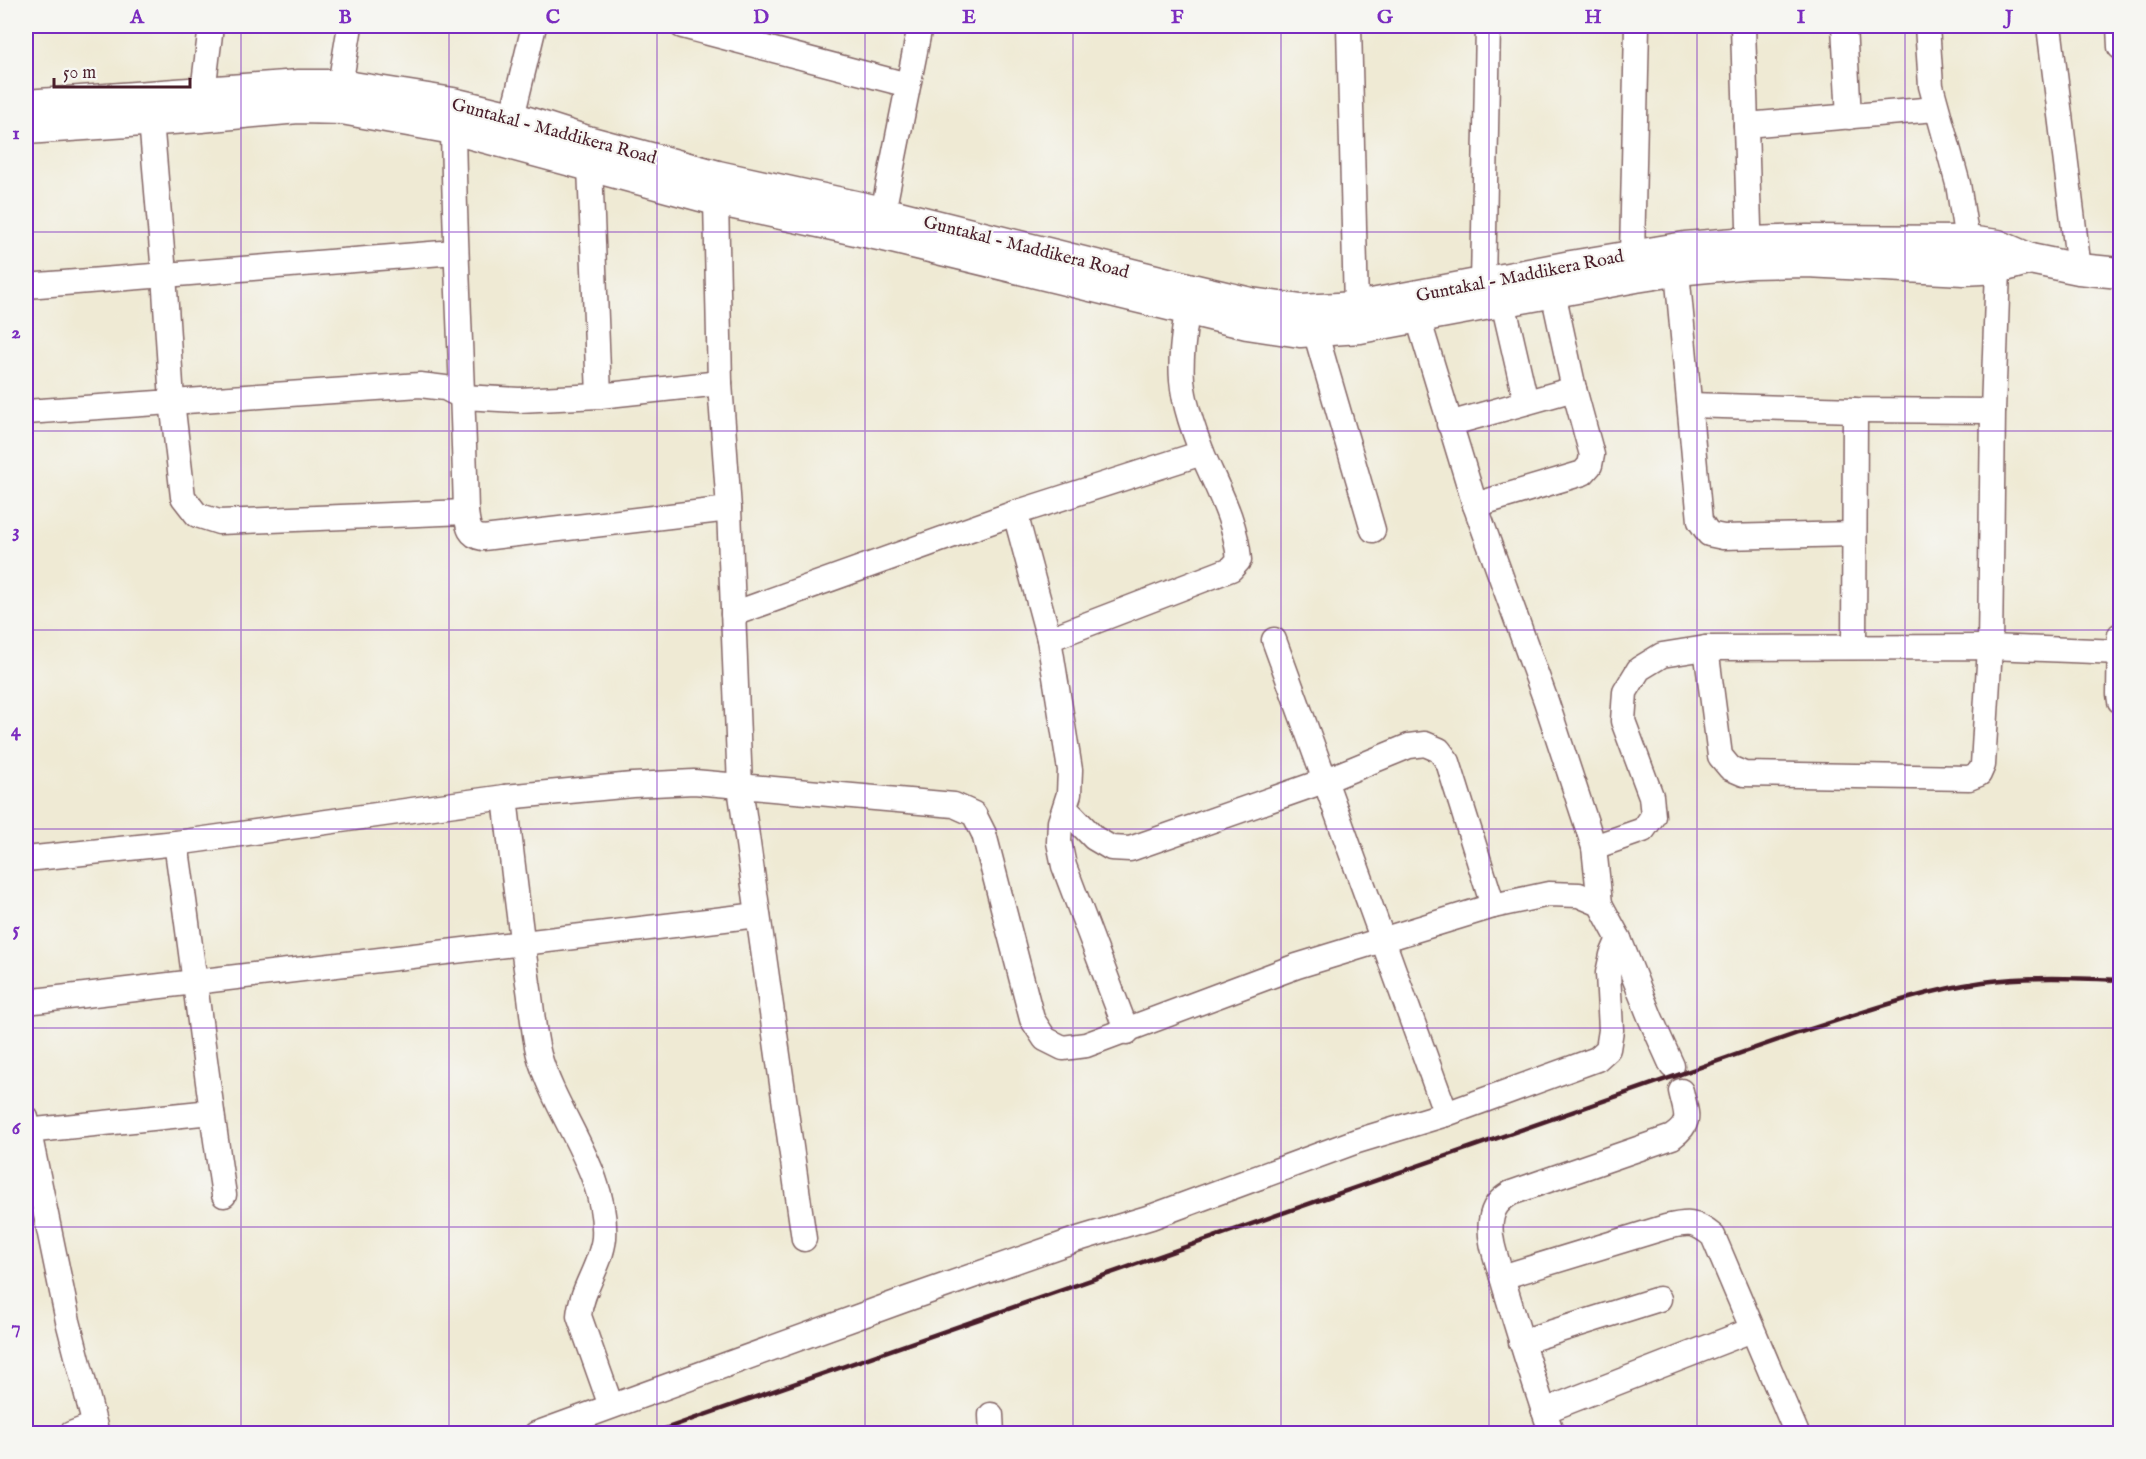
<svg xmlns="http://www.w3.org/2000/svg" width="2146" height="1459" font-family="'IM FELL English',serif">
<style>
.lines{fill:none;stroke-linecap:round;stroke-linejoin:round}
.minor-casing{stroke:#846666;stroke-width:27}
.major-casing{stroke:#846666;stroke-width:33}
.minor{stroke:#fff;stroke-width:24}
.major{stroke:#fff;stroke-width:30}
.rail{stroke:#4a1f2b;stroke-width:4.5}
.grid{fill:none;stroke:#7b2cbf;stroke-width:1.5;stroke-opacity:0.55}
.labels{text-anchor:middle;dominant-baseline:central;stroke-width:4.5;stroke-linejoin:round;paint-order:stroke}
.street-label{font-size:18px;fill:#4a1f2b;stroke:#f6f6f2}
.neatline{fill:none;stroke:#7b2cbf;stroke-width:2}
.grid-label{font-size:20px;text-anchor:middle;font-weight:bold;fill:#7b2cbf}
</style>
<rect width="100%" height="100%" fill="#f6f6f2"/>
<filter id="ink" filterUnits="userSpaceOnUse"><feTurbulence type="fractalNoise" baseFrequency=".0167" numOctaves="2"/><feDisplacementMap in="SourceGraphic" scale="12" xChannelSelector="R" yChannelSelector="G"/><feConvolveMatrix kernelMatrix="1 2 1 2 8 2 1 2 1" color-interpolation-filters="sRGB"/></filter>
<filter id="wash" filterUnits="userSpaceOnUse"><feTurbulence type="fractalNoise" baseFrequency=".008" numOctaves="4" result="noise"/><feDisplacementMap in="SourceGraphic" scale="24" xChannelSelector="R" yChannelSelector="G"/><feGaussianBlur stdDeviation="1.35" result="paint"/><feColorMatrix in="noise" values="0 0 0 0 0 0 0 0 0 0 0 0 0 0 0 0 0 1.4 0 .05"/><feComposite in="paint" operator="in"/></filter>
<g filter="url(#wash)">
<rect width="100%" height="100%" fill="#efead4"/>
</g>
<g filter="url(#ink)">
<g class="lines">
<defs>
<g id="minor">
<polyline points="682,26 908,85"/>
<polyline points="1349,26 1356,307"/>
<polyline points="1743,26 1750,260"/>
<polyline points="1844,26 1849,117"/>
<polyline points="1927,26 1931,86 1958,184 1967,241"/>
<polyline points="2049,26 2079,269"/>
<polyline points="2119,26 2120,47"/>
<polyline points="340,85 350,26"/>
<polyline points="201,108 211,26"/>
<polyline points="512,117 534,26"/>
<polyline points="151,120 164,274 172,401 183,497 197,515 219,522 466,512"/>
<polyline points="1746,125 1936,109"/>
<path d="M453 129C455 257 463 384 466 512 468 525 468 536 483 538L729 509"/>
<polyline points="590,166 599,396"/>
<polyline points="716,200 720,383 729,509 740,787 804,1239"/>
<polyline points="878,229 883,212 920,26"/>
<polyline points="1632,256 1637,26"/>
<polyline points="1677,271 1700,521 1709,534 1723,537 1853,534"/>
<polyline points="1483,284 1488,26"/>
<polyline points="26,286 455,252"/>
<polyline points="1503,302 1526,402"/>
<polyline points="1418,318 1475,505 1546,701 1594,847 1600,904"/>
<polyline points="1315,331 1373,530"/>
<polyline points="1690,405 1855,410 1993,411"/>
<polyline points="26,412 420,385 445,388 463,397 519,400 599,396 720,383"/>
<polyline points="1449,424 1574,389"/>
<polyline points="1475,505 1583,473 1590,465 1592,455 1574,389 1553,292"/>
<polyline points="1015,513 1049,639 1070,770 1069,794 1060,822 1059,842 1064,866 1127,1032"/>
<polyline points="733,614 1015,513 1202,453"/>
<polyline points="2120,635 2119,694 2120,701"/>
<path d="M1049 639 1231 569 1239 560C1236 521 1218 490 1203 455 1194 432 1184 405 1182 380 1180 357 1184 333 1187 310"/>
<polyline points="1274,640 1446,1114"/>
<polyline points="1854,647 1855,410"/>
<polyline points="1706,648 1720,756 1730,768 1744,774 1969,778 1979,774 1983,765 1990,647 1993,411 1998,268"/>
<path d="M505 797C512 859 519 921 528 983 532 1006 533 1032 539 1055 556 1116 608 1173 604 1238 601 1266 581 1289 579 1316L611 1406"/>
<polyline points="1065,808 1094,838 1111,848 1130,849 1324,781 1409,746 1425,744 1439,750 1448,762 1493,906"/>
<path d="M176 843C193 960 206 1078 224 1195"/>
<polyline points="1594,847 1643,830 1653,816 1651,796 1623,721 1625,692 1639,669 1662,655 1706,648 1990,647 2120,652"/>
<polyline points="26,859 176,843 505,797 633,785 694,782 954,805 974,814 984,834 1032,1019 1045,1039 1063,1048 1086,1045 1297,966 1493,906 1549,894 1579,895 1600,904 1619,939 1650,1017 1672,1066"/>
<polyline points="26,1002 758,915"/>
<polyline points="26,1118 68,1321 97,1434"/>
<polyline points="26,1131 211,1112"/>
<path d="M1502 1277 1666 1227C1688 1222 1695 1221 1713 1236L1797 1434"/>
<polyline points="1521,1342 1659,1299"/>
<polyline points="1544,1411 1752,1330"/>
<polyline points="991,1415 992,1434"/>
<polyline points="71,1434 94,1425"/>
<polyline points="536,1434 904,1300 1078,1239 1151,1217 1357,1141 1446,1114 1597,1059 1608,1049 1611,1030 1608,973 1612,955 1619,939"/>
<path d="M1552 1434C1534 1384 1519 1334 1504 1284 1499 1265 1488 1241 1491 1221 1493 1207 1499 1200 1511 1193L1672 1137C1693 1122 1686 1114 1681 1091"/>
</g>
<g id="major">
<polyline points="26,105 299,85 340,85 453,103 512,117 587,141 718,176 883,212 1192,289 1251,303 1301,310 1356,307 1571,266 1685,247 1749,242 1807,240 1967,241 1998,245 2030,259 2079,269 2120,273"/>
<polyline points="26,129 201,117 298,108 342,109 453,129 716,200 884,236 1247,324 1300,332 1360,328 1636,277 1688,269 1750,263 1807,262 1964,270 1998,268 2030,259"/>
</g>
</defs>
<use href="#minor" class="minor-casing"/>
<use href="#major" class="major-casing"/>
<use href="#minor" class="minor"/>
<use href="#major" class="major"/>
<path class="rail" d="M650 1434 1798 1033C1859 1014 1920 991 1983 982 2029 976 2075 978 2120 980"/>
</g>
</g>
<path class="grid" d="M241 26V1434M449 26V1434M657 26V1434M865 26V1434M1073 26V1434M1281 26V1434M1489 26V1434M1697 26V1434M1905 26V1434M26 232H2120M26 431H2120M26 630H2120M26 829H2120M26 1028H2120M26 1227H2120"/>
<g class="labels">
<g class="street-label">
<text transform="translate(554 132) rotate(15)">Guntakal - Maddikera Road</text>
<text transform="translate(1026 248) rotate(14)">Guntakal - Maddikera Road</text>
<text transform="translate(1520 277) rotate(-11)">Guntakal - Maddikera Road</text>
</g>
</g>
<rect width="2146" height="1459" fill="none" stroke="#f6f6f2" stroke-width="66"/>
<path d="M54 78v9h136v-9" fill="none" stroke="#4a1f2b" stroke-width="3"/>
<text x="63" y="78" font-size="18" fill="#4a1f2b" stroke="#f6f6f2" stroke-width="4.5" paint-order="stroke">50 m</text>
<rect x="33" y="33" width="2080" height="1393" class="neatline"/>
<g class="grid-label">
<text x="137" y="23">A</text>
<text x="345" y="23">B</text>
<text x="553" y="23">C</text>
<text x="761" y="23">D</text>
<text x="969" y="23">E</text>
<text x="1177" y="23">F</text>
<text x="1385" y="23">G</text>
<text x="1593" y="23">H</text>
<text x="1801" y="23">I</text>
<text x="2009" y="23">J</text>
<text x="16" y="139">1</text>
<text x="16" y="338">2</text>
<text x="16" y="537">3</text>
<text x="16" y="736">4</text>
<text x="16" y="935">5</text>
<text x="16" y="1134">6</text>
<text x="16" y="1333">7</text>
</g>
</svg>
